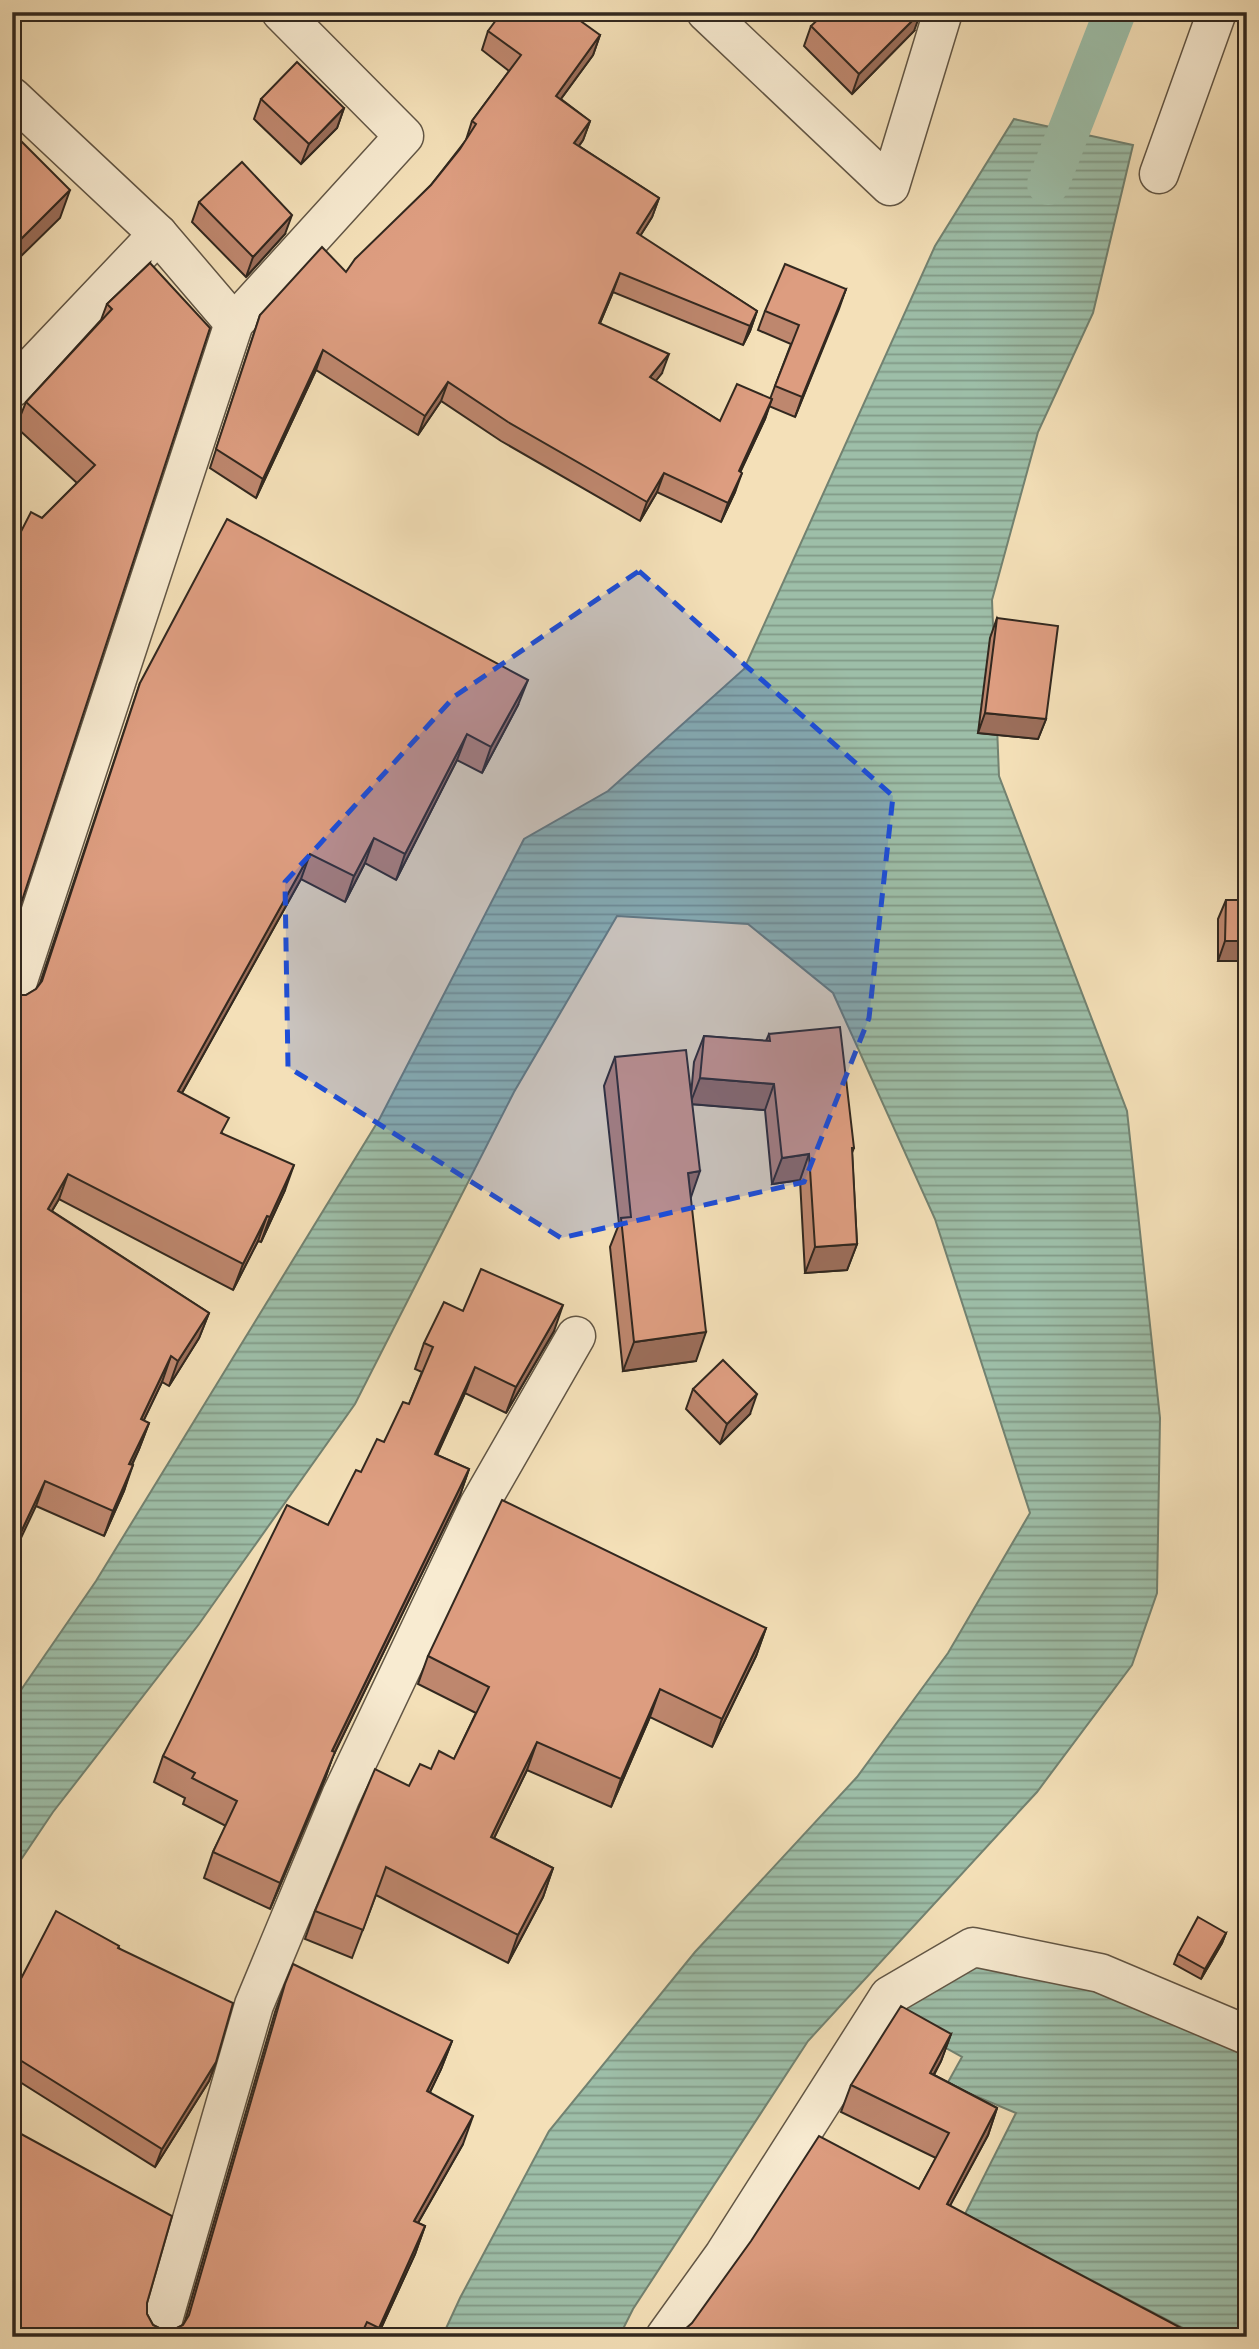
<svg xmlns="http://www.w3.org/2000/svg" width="1259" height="2349" font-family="'Sorts Mill Goudy',serif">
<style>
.water{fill:url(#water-rules);stroke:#728271;stroke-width:2}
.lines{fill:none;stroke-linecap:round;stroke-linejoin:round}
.canal{stroke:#9dbea8;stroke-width:42}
.street-casing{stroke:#625645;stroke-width:41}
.street{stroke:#f8ebd1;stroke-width:38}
.wall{fill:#be876e;stroke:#32281f;stroke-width:2}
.shaded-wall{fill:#9b6e5a;stroke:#32281f;stroke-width:2}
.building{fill:#dd9d80;stroke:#32281f;stroke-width:2}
.marked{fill:#1d4ed8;fill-opacity:0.2;stroke:#1d4ed8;stroke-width:5;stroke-dasharray:14 9;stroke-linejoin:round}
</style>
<defs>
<pattern id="water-rules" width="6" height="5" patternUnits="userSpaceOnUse" patternTransform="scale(1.75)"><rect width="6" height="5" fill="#9dbea8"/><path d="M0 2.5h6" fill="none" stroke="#819a88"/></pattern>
</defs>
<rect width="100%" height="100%" fill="#f4e0b8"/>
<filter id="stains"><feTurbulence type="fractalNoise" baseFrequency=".00286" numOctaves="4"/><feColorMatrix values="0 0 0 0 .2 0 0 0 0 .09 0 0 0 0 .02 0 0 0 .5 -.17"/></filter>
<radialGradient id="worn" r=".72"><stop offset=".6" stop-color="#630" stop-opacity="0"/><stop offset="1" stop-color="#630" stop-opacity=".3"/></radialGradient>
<g class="water">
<polygon points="1014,119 1133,145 1093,313 1038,432 992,600 999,776 1127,1111 1160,1418 1157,1593 1132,1665 1037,1792 808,2041 633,2309 619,2337 442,2337 460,2298 549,2131 695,1952 857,1777 948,1653 1030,1513 935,1219 833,993 748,924 617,916 514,1092 355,1404 199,1624 53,1812 12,1873 12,1703 96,1581 380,1118 524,839 608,791 744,669 935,246"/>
<polygon points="968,1964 1096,1991 1247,2050 1247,2337 1200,2337 965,2214 1016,2113 947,2084 962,2057 890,2017"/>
</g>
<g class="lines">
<polyline class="canal" points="1048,184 1115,12"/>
<defs>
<g id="street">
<polyline points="706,12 890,186 943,12"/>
<polyline points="12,97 158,234 234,323"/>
<polyline points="1159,174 1217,12"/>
<polyline points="12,388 158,234"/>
<polyline points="12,999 234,323 404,136 281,12"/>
<polyline points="158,2337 254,2005 341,1796 479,1505 576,1336"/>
<polyline points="665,2337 724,2255 889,1996 973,1947 1100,1973 1247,2035"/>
</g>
</defs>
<use href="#street" class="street-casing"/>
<use href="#street" class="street"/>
</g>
<g class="wall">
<polygon points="811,26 914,31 852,94 804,46"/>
<polygon points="488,31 600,35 593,55 561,99 590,121 583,140 579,146 659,198 652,217 640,236 757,311 750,331 743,345 613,292 600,323 662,373 655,381 720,421 770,399 791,344 758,330 765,311 846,289 795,417 769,406 765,419 740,472 735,492 721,522 657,492 640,521 501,441 441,401 418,435 316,370 256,498 210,468 260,315 346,272 431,185 466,140 472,121 509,71 482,50"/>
<polygon points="261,99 344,108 337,128 301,164 254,119"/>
<polygon points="199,202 285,234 246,277 192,222"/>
<polygon points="150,263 12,931 42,518 77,483 16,427 26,402 101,320 107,304"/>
<polygon points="997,618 1046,719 1038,739 978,733 990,638"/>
<polygon points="140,683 518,705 482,773 457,760 396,880 365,863 345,902 301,879 182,1093 223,1134 285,1190 261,1242 258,1241 233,1290 59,1199 52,1211 209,1313 199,1338 169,1386 162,1382 143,1421 149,1423 139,1449 132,1465 124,1491 104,1536 36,1506 15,995 26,995 36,989 40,983"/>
<polygon points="1226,900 1247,900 1247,961 1218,961 1218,919"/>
<polygon points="769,1034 854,1148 852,1153 857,1244 847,1270 805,1273 800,1180 772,1184 765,1110 692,1104 690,1198 696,1361 623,1371 610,1247 619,1224 604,1086 615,1057 691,1095 694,1062 704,1036 766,1041"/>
<polygon points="463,1311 554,1331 506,1413 465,1393 437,1455 469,1469 460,1495 333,1756 325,1779 270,1909 204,1878 213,1852 226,1826 183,1804 185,1798 154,1782 163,1756 328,1525 361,1472 384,1442 409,1404 422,1372 415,1369 424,1343"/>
<polygon points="693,1389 750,1414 720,1444 686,1409"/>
<polygon points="766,1628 756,1656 712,1747 650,1717 611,1807 527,1770 494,1838 553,1868 543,1897 508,1963 376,1895 352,1958 305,1939 315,1911 409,1786 431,1769 454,1759 476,1713 418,1684 428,1656"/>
<polygon points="1226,1933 1222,1943 1201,1979 1174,1964 1178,1954"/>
<polygon points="119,1948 216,2062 209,2081 155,2167 12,2077 12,1996"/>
<polygon points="285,1984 452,2041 441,2069 430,2092 463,2144 418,2223 425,2226 415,2254 377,2337 12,2337 147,2303 147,2314 153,2325 163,2330 173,2330 183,2325 185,2321 275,2012"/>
<polygon points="951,2034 941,2061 934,2075 997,2108 988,2135 950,2205 684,2330 919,2189 936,2158 841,2112 851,2085"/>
</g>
<g class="shaded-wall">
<polygon points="921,12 914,31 852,94 859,74"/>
<polygon points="600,35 593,55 549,115 556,96"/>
<polygon points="344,108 337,128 301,164 309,144"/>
<polygon points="590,121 583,140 567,162 574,143"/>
<polygon points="70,190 60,218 12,265 12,248"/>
<polygon points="659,198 652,217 630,252 637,233"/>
<polygon points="292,215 285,234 246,277 253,257"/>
<polygon points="620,273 613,292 592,342 599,323"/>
<polygon points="846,289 839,309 795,417 802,397"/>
<polygon points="757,311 750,331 743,345 750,326"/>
<polygon points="323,350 316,370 256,498 263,479"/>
<polygon points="669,354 662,373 643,397 650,377"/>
<polygon points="448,382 441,401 418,435 425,416"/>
<polygon points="772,399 765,419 732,490 739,471"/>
<polygon points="664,473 657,492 640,521 647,502"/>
<polygon points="742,473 735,492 721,522 728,503"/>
<polygon points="528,680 518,705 482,773 491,747"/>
<polygon points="985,713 1046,719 1038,739 978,733"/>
<polygon points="467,734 457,760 396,880 405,854"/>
<polygon points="374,838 365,863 345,902 354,876"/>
<polygon points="310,854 301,879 169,1116 178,1091"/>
<polygon points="1225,941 1247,941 1247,961 1218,961"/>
<polygon points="700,1078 774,1084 765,1110 690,1104"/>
<polygon points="809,1154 800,1180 772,1184 782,1158"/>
<polygon points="294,1165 285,1190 261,1242 270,1217"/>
<polygon points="700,1171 690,1200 688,1173"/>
<polygon points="68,1174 59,1199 38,1234 48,1209"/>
<polygon points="267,1216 258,1241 233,1290 243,1264"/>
<polygon points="857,1244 847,1270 805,1273 815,1247"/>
<polygon points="563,1305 554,1331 506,1413 516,1387"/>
<polygon points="209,1313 199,1338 169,1386 178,1361"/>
<polygon points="706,1332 696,1361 623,1371 634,1342"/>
<polygon points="171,1356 162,1382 132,1445 141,1419"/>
<polygon points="475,1367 465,1393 425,1480 435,1454"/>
<polygon points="757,1394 750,1414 720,1444 727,1424"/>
<polygon points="149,1423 139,1449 120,1489 129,1464"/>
<polygon points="133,1465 124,1491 104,1536 113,1511"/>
<polygon points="469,1469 460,1495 333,1756 325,1779 270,1909 332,1751"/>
<polygon points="45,1481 36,1506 12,1557 12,1551"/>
<polygon points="766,1628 756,1656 712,1747 722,1719"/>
<polygon points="660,1689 650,1717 611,1807 621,1779"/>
<polygon points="537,1742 527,1770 481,1865 491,1837"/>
<polygon points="553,1868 543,1897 508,1963 518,1935"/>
<polygon points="1226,1933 1222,1943 1201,1979 1205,1969"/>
<polygon points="951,2034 941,2061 920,2099 930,2073"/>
<polygon points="452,2041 441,2069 417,2119 427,2091"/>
<polygon points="216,2062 209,2081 155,2167 162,2149"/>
<polygon points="997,2108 988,2135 937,2230 947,2204"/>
<polygon points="473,2116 463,2144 403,2249 414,2221"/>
<polygon points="425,2226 415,2254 377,2337 375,2337"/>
</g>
<g class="building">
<polygon points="502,12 568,12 600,35 556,96 590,121 574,143 659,198 637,233 757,311 750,326 620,273 599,323 669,354 650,377 720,421 737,384 772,399 739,471 742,473 728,503 664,473 647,502 508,422 448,382 425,416 323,350 263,479 216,449 260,315 322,247 346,272 355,259 431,185 460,149 476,124 472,121 521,55 488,31"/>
<polygon points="826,12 921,12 859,74 811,26"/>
<polygon points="297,62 344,108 309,144 261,99"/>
<polygon points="12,132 70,190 12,248"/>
<polygon points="242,162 292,215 253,257 199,202"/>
<polygon points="150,263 210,328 12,931 12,549 31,512 42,518 95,465 26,402 112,309 107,304"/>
<polygon points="785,264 846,289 802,397 775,386 799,325 765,311"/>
<polygon points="227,519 528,680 491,747 467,734 405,854 374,838 354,876 310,854 178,1091 229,1118 221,1133 294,1165 270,1217 267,1216 243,1264 68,1174 48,1209 209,1313 178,1361 171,1356 141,1419 149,1423 129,1464 133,1465 113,1511 45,1481 12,1551 12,993 15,995 26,995 36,989 42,981 140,683"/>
<polygon points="997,618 1058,626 1046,719 985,713"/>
<polygon points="1226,900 1247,900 1247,941 1225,941"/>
<polygon points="840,1027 854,1148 852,1148 857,1244 815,1247 809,1154 782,1158 774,1084 700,1078 704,1036 770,1041 769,1034"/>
<polygon points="686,1050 700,1171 688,1173 706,1332 634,1342 621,1218 631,1217 615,1057"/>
<polygon points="481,1269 563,1305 516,1387 475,1367 435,1454 469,1469 332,1751 335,1752 280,1883 213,1852 237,1801 192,1778 195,1773 163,1756 287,1505 328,1525 356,1470 361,1472 377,1439 384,1442 403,1402 409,1404 433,1347 424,1343 444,1302 463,1311"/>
<polygon points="723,1360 757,1394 727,1424 693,1389"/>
<polygon points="502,1500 766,1628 722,1719 660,1689 621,1779 537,1742 491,1837 553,1868 518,1935 386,1867 363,1930 315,1911 375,1769 409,1786 420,1764 431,1769 439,1751 454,1759 489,1687 428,1656"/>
<polygon points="56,1911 119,1946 118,1948 233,2003 216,2062 162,2149 12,2055 12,1996"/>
<polygon points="1198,1917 1226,1933 1205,1969 1178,1954"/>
<polygon points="293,1964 452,2041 427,2091 473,2116 414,2221 425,2226 379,2328 367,2322 360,2337 12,2337 12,2129 172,2216 147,2303 147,2314 153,2325 163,2330 173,2330 183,2325 189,2315 285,1984"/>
<polygon points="901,2006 951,2034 930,2073 997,2108 947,2204 1198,2337 673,2337 676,2332 684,2330 692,2323 751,2241 819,2136 919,2189 949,2133 851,2085"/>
</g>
<path class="marked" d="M639 571 893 796 869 1018 804 1182 561 1238 288 1067 285 882 455 696Z"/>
<rect width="1259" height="2349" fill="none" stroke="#f4e0b8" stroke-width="42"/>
<rect x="14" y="14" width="1231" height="2321" fill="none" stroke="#32281f" stroke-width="3.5"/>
<rect x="21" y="21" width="1217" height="2307" fill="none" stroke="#32281f" stroke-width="2"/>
<rect width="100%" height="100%" filter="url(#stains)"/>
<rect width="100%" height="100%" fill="url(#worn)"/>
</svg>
